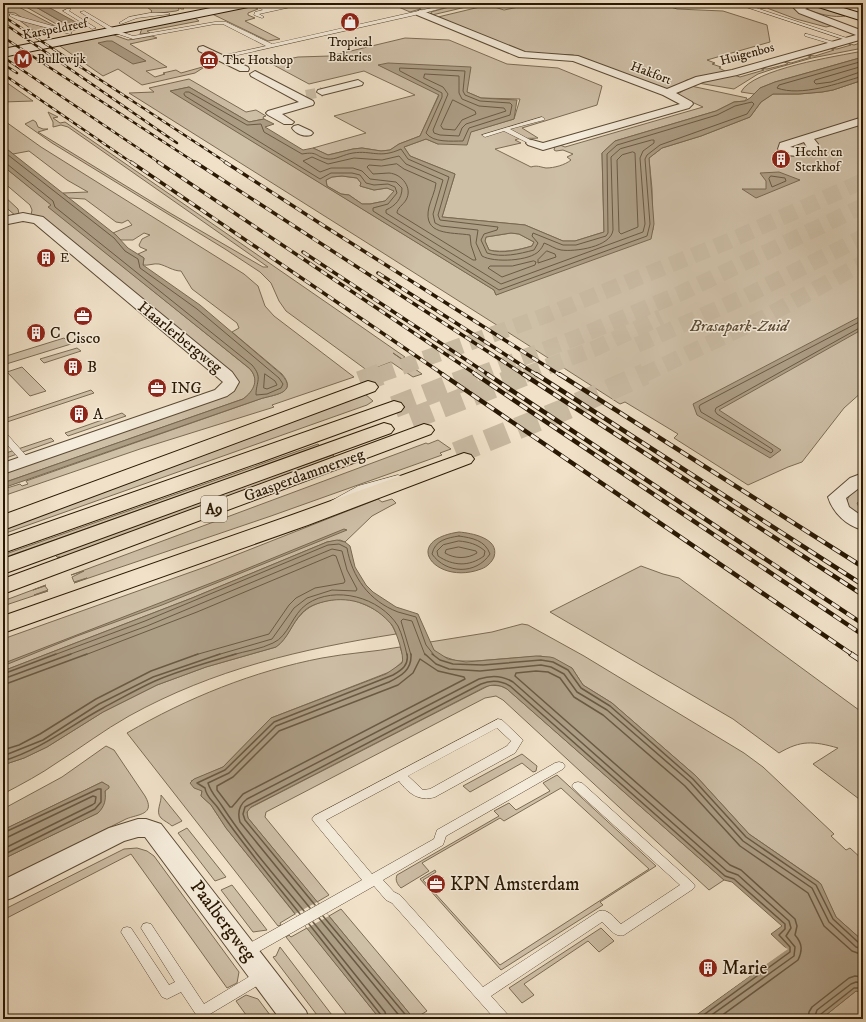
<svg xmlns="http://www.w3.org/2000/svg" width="866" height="1022" font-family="'IM FELL DW Pica',serif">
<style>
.green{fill:#cebfa7;stroke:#7c6c55}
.water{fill:#ac9d85;stroke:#786851;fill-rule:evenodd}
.pier{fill:#f0e1c8}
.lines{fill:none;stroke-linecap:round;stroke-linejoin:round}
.shore-far1{stroke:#6a5a44;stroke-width:1}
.shore{stroke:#6a5a44;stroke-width:1.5}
.street-tunnel{stroke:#c8b9a1;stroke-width:10;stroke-dasharray:10 5;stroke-linecap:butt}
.highway-tunnel-far1{stroke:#c8b9a1;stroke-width:16;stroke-dasharray:16 8;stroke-linecap:butt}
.highway-tunnel{stroke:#c8b9a1;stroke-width:22;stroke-dasharray:22 11;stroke-linecap:butt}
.lane-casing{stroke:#5b4a34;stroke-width:1}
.street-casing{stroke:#5b4a34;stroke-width:2}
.secondary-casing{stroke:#291803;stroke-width:2}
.highway-casing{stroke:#291803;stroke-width:2}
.lane{fill:#f5ecdb;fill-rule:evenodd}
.street{fill:#f5ecdb;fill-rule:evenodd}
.secondary{fill:#f5ecdb;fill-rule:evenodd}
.highway{fill:#f0e1c8;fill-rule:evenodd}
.rail-far3-casing{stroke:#291803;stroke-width:2.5}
.rail-far2-casing{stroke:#291803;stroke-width:3.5}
.rail-far1-casing{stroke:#291803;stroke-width:4.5}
.rail-casing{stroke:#291803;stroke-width:5.5}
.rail-far3{stroke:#f5ecdb;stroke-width:1.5;stroke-dasharray:5;stroke-linecap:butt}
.rail-far2{stroke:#f5ecdb;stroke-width:2.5;stroke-dasharray:7;stroke-linecap:butt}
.rail-far1{stroke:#f5ecdb;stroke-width:3;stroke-dasharray:9;stroke-linecap:butt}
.rail{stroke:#f5ecdb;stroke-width:4;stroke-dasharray:12;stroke-linecap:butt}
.labels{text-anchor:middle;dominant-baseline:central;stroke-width:3;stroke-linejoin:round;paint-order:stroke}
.far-street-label{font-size:13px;fill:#291803;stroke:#f5ecdb}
.far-poi-label{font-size:13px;fill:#291803;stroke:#f5ecdb;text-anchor:start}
.shield{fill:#f5ecdb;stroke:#665844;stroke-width:1}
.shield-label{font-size:15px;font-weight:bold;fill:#291803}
.park-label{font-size:16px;font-style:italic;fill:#5b4a34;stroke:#f5ecdb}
.poi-label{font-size:16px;fill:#291803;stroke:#f5ecdb;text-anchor:start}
.street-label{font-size:16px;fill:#291803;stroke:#f5ecdb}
.near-poi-label{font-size:19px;fill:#291803;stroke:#f5ecdb;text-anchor:start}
.near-street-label{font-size:19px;fill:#291803;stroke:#f5ecdb}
</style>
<rect width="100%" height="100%" fill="#f0e1c8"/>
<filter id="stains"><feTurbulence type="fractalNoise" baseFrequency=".005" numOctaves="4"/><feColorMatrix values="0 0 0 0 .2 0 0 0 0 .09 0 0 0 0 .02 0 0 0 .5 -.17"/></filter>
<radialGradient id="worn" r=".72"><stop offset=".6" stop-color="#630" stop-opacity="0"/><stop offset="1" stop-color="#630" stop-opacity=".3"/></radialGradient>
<g class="green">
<polygon points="19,3 29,3 69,26 81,25 84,27 72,31 67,30"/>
<polygon points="159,3 166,3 171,5 169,4 183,3 182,7 184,9 181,9 178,7 179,10 176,11 152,14 151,12 152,11 147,7 159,5"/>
<polygon points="402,3 421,3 420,9 410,12 394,5"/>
<polygon points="464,3 483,3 432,15 431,12"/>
<polygon points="538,3 659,3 677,9 723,11 767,25 770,42 707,60 715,63 712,64 721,67 719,68 729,73 687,80 677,86 665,90 573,55 525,53 438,17 488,5 504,10"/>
<path d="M752 3C762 3 790 2 795 10L835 25 826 27 796 19 767 8 760 9 764 7Z"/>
<polygon points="3,4 13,4 59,28 24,19 15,13 6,12 3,10"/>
<polygon points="245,6 254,7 258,9 248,13 248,15 255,18 245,21 280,39 268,41 210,13"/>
<path d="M808 6H817L845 16C835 18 817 14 807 9Z"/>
<polygon points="195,18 199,21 147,31 150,33 140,34 142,28"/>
<polygon points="19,20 56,30 60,32 46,35 48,29 39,35"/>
<polygon points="111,34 128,40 152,36 157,38 130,44 167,67 146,71 155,77 165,74 163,73 176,70 181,73 206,66 195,73 142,85 118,69 103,76 57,44"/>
<path d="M405 38 449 40 507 64 558 68 602 86 597 105 522 128 538 138C530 139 521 137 515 140L521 143 495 149 531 167C537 165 540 167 546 168 554 168 565 165 571 160L567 157 573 154 563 150 556 151 554 150 555 146 560 145 565 147 703 107 676 95 691 86 747 98 745 101 734 102 716 111 615 141 602 153 604 232 575 241H563L525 225 442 217 455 174 410 156 404 147 426 139 438 144 470 132 514 119 520 99 481 98 467 92 379 65 439 94 420 136 399 144 390 150 381 151 362 148 353 149 328 155 313 148 366 133 334 116 415 95 364 71 309 84 270 63 298 57 330 56Z"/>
<polygon points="863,42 863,48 812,58 773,69 758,74 734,89 698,83 734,75 740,77 764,70 759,68 767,69 788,64 783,61 791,63 811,57 806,55 815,56 834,50 829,48 837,49 851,45 847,43 854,45"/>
<path d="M863 51V57L775 82 760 88 754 94 741 92C752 69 838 56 863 51Z"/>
<path d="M189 79 246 112 256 110 266 116 263 117 264 119 249 122 189 87 171 91 494 290 496 295 653 230 652 189 649 158 662 148 701 136 750 117 761 102 773 94H799L822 92 833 90 863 80V391L844 408 802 462 788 467 748 485 674 438 678 434 625 402 620 404C457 299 293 196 129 93L154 92 149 88Z"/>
<polygon points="3,80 33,101 3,102"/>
<polygon points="48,112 58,117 53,118 60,123 65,122 346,316 405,357 402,359 393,353 422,374 413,377 391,362 368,371 286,311 279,301 271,283 260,272 225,249 52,143 25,124 33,120 36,122 38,127 43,129 48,129 38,132 170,213 263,267 268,267 68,127 61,125 53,127 53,122"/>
<path d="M3 121 6 122 41 147 244 274 258 286 265 306 274 316 354 377 272 405 274 407 271 408 140 449 3 496V492L8 491 7 488 20 484 22 486 28 484 26 481 260 399C271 395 299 394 282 374L232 332 239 328 237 323 192 289 181 271C173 271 167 266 159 264 154 263 148 266 143 265L144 258 138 254 147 250 140 247 139 245 142 239 150 235 144 233 133 240H121L113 233 132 225 128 220 122 223 116 222 85 199 69 198 63 193 88 192 67 180 29 151 13 154 3 146Z"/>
<path d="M3 166 52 205 49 207 250 369C260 381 254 391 243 399L3 483V473L223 396 236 378 31 215 32 210 30 205 3 182Z"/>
<polygon points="342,176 357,178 361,183 360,186 374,190 387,188 395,191 385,201 370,204 362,204 349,195 341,194 327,186 326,180 332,177"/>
<polygon points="3,195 18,209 19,214 16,216 3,205"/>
<path d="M511 233 519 234 534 242 532 246C519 250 503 253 489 250L485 241 486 237Z"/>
<polygon points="64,338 71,344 3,365 3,357"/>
<polygon points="77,348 81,351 44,363 40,359"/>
<polygon points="22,367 46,391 30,396 7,372"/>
<polygon points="91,390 94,393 7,422 4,419"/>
<polygon points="364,393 373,401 367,405 3,534 3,529"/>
<polygon points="122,413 126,416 68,436 65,433"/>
<polygon points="51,438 54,441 3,459 3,454"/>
<polygon points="438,440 451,449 440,453 442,455 271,516 74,583 87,578 74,582 72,577 84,571 71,575 426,443 428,444"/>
<polygon points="318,444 320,446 3,558 3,555"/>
<polygon points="333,455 335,457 58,559 57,558 60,557 57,557 52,552"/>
<path d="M863 484V499L857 503 859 507 863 510V519C843 503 841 501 863 484Z"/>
<polygon points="378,499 382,502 392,499 396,503 372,516 345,542 340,540 327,542 192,598 3,671 3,639 208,566"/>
<path d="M641 566 663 574 679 578 863 713V802L813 764 838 748C813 741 801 740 779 753L733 719 550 612Z"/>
<polygon points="46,585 33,590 45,586 48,590 34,595 48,591 3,606 3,601"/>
<path d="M346 598C366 604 389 613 396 634 301 649 214 669 129 716 104 730 82 747 58 762 41 774 22 784 3 794V765L24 758 47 747 103 712 157 685 206 667 276 647C284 641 288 633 293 625 307 603 321 601 346 598Z"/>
<polygon points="522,624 528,625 584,656 744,753 763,767 834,834 831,836 846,850 850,848 863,860 863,941 836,917 819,882 749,834 696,776 612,703 583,685 572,668 541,656 475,661 457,661 439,655 432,648 430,642 492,632"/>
<path d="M400 647 403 656V661L392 671 271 718 223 767 191 781 202 791 201 796 211 805 226 828 295 914 280 923 281 925 278 926 127 733C187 698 254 671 322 658 348 653 374 652 400 647Z"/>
<polygon points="490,685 501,686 507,689 724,880 709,890 503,700 496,696 485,698 266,812 265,817 329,895 317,902 248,818 247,814 248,809"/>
<path d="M106 746 114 750 145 796C156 815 138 814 126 819L3 881V859L98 813C106 804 105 796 105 784L102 782 3 830V809L62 777Z"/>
<polygon points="522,754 537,766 536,771 533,772 522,763 470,792 463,786"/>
<path d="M557 775 656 866 600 902 603 905 501 970 420 879 435 870 436 872 423 880 500 965 649 869 561 788 504 821 500 818 422 863 429 871 401 888C397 884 395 880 397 875L499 816 494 811 509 803 516 810 550 791 543 783Z"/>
<path d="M161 795 182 821 172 826C169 823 164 821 161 818 155 812 162 802 161 795Z"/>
<polygon points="187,828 226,877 215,881 178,833"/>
<polygon points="137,848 147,851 154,856 239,972 237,983 227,988 131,854 3,920 3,910 118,852 124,849"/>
<polygon points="232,885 267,930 253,932 221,890"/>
<polygon points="341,909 427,1011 414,1019 329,916"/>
<polygon points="307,928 380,1019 350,1019 286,937 289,935 291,937"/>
<polygon points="601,928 614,941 599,952 588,941 524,984 534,995 522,1003 509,988"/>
<polygon points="280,947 335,1019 320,1019 273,957 276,956"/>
<polygon points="856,991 863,993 863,1019 837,1019 835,1018 821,1019"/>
<polygon points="246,995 258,999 273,1019 249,1019 236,1001"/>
</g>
<g class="water">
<polygon points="29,3 41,3 81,25 69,26"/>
<polygon points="107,41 112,41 146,61 133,64 98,43"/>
<path d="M863 57V80L833 90 822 92 799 94H773L761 102 750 117 701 136 662 148 649 158 654 224 651 239 496 295 494 290 170 91 189 87 249 122 264 119 274 124 265 127 303 150 313 148 328 155 353 149 362 148 381 151 390 150 399 144 420 136 439 95 378 65 388 63 471 67 467 92 481 98 517 100 514 119 471 132 467 145 438 144 426 139 404 147 410 156 455 174 442 217 525 225 563 241H575L604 232 602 153 615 141 716 111 734 102 745 101 750 98 760 88 775 82ZM342 176 357 178 361 183 360 186 374 190 387 188 394 191 385 201 370 204H362L349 195 341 194 327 186 326 180 332 177ZM511 233 519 234 534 242 532 246C519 250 502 254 489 250L485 241 486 237Z"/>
<path d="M3 146 116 235 128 248 144 258 143 265 200 305 281 374C300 394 271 395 260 399L3 488V483L243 399C254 391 260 379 249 368L48 207 51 205 3 166Z"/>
<polygon points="779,172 800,180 756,198 742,189 766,189 766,181 760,173"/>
<polygon points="863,315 863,329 719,410 781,450 770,458 697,415 693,404"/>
<polygon points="344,529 347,530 162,605 77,636 3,666 3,663 7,662 224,578"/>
<path d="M459 532C471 533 500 538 494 557 492 562 487 567 481 569 437 586 399 541 459 532Z"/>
<path d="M337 540 345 542 350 546 355 567 366 585 373 592 396 607 418 614 434 650 448 659 466 662 536 656 550 657 554 658 572 668 583 685 612 703 696 776 749 834 817 881 821 884 836 917 863 941V993L856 991 821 1019H691L787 949 771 934 782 926 732 882 724 880 507 689C499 684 491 684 483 688L251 807 247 812 248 818 414 1019H380L226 828 211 805 201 796 202 791 194 788 190 783 194 779 223 767 271 718 386 674 402 663C405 657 396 631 392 625 375 605 352 596 327 601 318 603 308 606 302 613 292 623 288 639 276 647L206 667 157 685 103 712 47 747 24 758 3 765V671L192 598 327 542Z"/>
<path d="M102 782 109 786V788L105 791C106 800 105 806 98 813L3 859V830Z"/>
</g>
<g class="pier">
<polygon points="317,902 329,916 307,928 295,914"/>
<polygon points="784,947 788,949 689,1019 784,949 783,948"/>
</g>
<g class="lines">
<g class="shore-far1">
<path d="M863 61 779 85 777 88C801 97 839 83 863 76"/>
<polyline points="863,66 815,80 814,82 816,84 831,82 863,71"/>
<path d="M400 68 465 71 463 91 465 95 480 101 510 103 512 105 510 115 469 128 463 141C452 141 433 143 426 133L442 97V93L400 71Z"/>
<polygon points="425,74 459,76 459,93 462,99 479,106 504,108 506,111 466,124 462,128 459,136 440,135 434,133 433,130 448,94 443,87 424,78"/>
<path d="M186 92H189L247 125 261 124 264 132 302 154C319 151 315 157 328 159 335 160 345 154 353 153 372 150 379 159 401 149L408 159 449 177 438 215 440 220 498 227 497 230 484 234 481 240 487 253C502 258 519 254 534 250L538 243 532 236 533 233 563 245H576L606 236 608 233 607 154 617 145 717 115 735 106 752 102 754 104 747 114 660 145 647 155 645 159 650 224 647 236 499 290 373 211V208L388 204 397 193 395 187 388 184 374 185 366 183 360 175 352 173H331L320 179 185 96 184 94Z"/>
<polygon points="453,100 475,111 476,114 462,120 455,130 443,129 441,126"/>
<path d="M652 140H654V143L643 151 640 158 645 224 643 232 501 284 386 213V210C395 206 402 199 402 188L396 182 370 179 362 171 353 168H331L320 172 303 161 312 157 328 164 354 158 382 160 399 156 406 164 443 180 433 214 435 223 441 226 478 230 476 243 482 256C494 263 530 261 539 251 541 249 543 246 544 243 550 245 555 249 561 250 575 252 611 247 613 230L611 157 620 149Z"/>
<path d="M3 151 114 238 125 251 138 259 140 268 197 309 279 378 283 384 281 388 267 394 256 395C256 381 263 378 252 365L55 207 53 201 7 164H3"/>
<polygon points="633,152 635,153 638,227 621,234 619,232 617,160 622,155"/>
<path d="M397 164 404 169 436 183C435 192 431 199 429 207 422 236 451 232 470 235L471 245 476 260H473L397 213C397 208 403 205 406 200 413 188 402 174 389 173 384 173 378 174 373 174L367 167 369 165 381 166Z"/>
<polygon points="771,176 785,178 786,181 772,187 769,179"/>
<polygon points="547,251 555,254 556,257 538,263 538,260"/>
<polygon points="534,261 536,262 535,265 502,277 488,268 490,266 512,266"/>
<polyline points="863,320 700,405 699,407 701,412 771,453 773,451 772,449 717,414 715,411 716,408 863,326"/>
<polygon points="265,374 275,381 277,385 267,389 264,388"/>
<path d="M459 536C472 538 485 540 490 554 476 575 446 574 432 554 435 540 447 538 459 536Z"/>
<path d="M459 541C469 542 477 544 485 551L484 556C469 567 453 566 438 556L437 551 443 545Z"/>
<path d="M459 547 476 551 477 553C467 559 455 559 445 553L446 550Z"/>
<path d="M54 655 145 621 328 545 339 544 347 548C352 577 369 601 398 612 404 614 410 615 416 617L426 645 434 655"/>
<polyline points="68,655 147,626 332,549 342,551 347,570 357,589 356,591 332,590 307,598 294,608 272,639 217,655"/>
<polyline points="85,655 197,612 333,555 336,556 345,581 344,583 315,588 296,598 289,605 269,634 195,655"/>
<path d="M232 655C246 651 261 649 273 643 289 636 292 614 307 604 335 585 380 597 398 626 402 634 405 646 407 655"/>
<polyline points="411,655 401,621 403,619 412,621 425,655"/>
</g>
<g class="shore">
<polyline points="425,654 436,664 449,669 480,671 541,665 551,667 564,674 577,692 607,710 690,782 743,841 812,888 829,922 856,947 863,949"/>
<polyline points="432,654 440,660 453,664 483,665 541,660 553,662 568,670 581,688 610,706 693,779 746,837 816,885 833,919 859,943 863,944"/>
<polygon points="420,659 438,671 464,677 465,679 243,794 232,807 230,807 217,790 217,786 233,777 279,731 398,685 413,673"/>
<polyline points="3,674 56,654"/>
<polyline points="3,679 71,654"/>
<polyline points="3,685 87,654"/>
<polyline points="3,750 19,745 40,734 96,699 151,671 198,654"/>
<polyline points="3,756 43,740 99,704 153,677 220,654"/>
<path d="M3 761C42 749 68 727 103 708 120 699 137 689 155 681 180 670 209 662 236 654"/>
<polyline points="3,833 98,789 101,789 101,802 95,809 3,855"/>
<polyline points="3,838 8,837 93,796 96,797 95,803 92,805 3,849"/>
<path d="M315 905 245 820 243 814 245 807 481 684C491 680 500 680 510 686L725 876 734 879 785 924V929L779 935 790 947V952L698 1019"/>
<path d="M310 908 240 822C237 812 239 805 247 799L479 679C491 675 502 675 513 682L727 871 738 875 789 921 791 928 786 936 795 947 794 956 706 1019"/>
<path d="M304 911C276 877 246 843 222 806 217 798 211 793 208 783L229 773 276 726 389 682C401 676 412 670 411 654"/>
<path d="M300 914C272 879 243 845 218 808 213 801 206 797 205 788L197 783 225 770 274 722 393 675C402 670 409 665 407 654"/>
<polyline points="323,916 409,1019"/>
<polyline points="319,918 402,1019"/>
<polyline points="313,922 385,1012 387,1019"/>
<polyline points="309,924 381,1015 382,1019"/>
<path d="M717 1019 798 960C803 950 802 943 795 935L797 926 795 919 741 870 730 865 515 676 516 673 536 671 548 672 560 678 574 697 603 715 685 786 740 846 808 893 824 926 852 951 863 955"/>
<polyline points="808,1019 809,1012 812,1007 849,978 855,976 863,977"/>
<polyline points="814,1019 817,1010 851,984 856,982 863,983"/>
<polyline points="819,1019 821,1014 854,988 863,988"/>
</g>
<polyline class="street-tunnel" points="306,95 322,92"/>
<g class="highway-tunnel-far1">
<polyline points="637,345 744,297 863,237"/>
<polyline points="379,375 544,316 729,241 863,181"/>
<polyline points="477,375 578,337 681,293 863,206"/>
<polyline points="525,375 596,348 661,317"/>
<polyline points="643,375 765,317 863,263"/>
</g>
<g class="highway-tunnel">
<polyline points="360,382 381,374"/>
<polyline points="394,407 480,374"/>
<polyline points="411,419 527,374"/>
<polyline points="456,453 561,411 645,374"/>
</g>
<defs>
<g id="lane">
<path d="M251 3C258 3 262 8 268 8 280 9 296 3 309 3L259 14 264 17 262 18 254 15 255 12 263 10Z"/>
<polygon points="454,3 461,3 424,13 229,57 224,61 221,59 225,55 266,46 223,24 215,24 133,39 112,32 80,12 84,11 116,30 133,36 215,22 226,22 272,44"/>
<polygon points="734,3 741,3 853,40 849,41"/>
<polygon points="67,9 71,9 69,11 96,28 92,29 63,11"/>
<polygon points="150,13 168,13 170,14 137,18 121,24 119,23 129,17"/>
<polygon points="10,14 67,30 72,33 70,34 18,20 10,16"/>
<polygon points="807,34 837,43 837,44 835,45 805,36 805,34"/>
<polygon points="542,117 545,119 544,120 510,129 534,142 534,144 530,144 504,131 485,137 482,135"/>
<polygon points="3,432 6,433 29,459 30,461 29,463 23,463 3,440"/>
<polygon points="398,475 401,476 402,478 401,480 364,490 338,503 332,503 331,501 358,486"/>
<path d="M498 719 502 720 523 740 515 753 435 797C419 802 408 793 399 781L326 820 372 874 434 839 437 830 555 763 559 762 563 763 565 766 563 769 446 836 443 845 383 880 394 892 400 895 483 987 599 911C608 908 614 918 621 924L680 885 574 789 572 786 574 783 578 782 582 783 693 883 695 886 693 889 624 935C615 938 609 928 602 922L491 996 508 1015 510 1019H495L392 903 386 900 374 886 251 956 246 957 241 956 240 952 241 948 362 880 314 822 312 819 314 816ZM497 728 511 741 507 746 430 789 423 790 408 776Z"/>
<polygon points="147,923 151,924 204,1004 257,972 262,970 267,972 269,976 267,980 210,1014 213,1019 199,1019 181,992 167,999 162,997 121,932 123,928 127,927 131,928 169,985 175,982 141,928 143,924"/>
</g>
<g id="street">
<polygon points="803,3 816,3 805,9 863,31 863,39 737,75 703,82 676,93 692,102 693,104 689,108 543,150 528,145 526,143 528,141 532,140 543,143 680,104 663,95 573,61 519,57 417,15 415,13 420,10 423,11 525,52 578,56 667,89 696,77 732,70 856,35 799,13 794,8"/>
<polygon points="203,46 248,67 249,69 248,71 240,71 199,51 198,49 199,47"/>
<polygon points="255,71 313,101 314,103 313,105 282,114 294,122 292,124 284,124 268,115 266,113 268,111 299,102 251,76 250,74"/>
<polygon points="358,80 363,83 362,85 322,95 317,92 318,90"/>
<path d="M863 117V124L814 139 818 144 819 149 817 151C806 155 787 160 778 149L780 143ZM804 142 807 147 798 148 790 147Z"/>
<path d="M298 125 311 131 313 133 311 135C304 137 296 134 292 128L294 126Z"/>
<polygon points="23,213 43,217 232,372 239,382 234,391 227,396 3,474 3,463 215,390 223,382 34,223 23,221 3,225 3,217"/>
<path d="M863 473V485L846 498 849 507 863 517V530C847 526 833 513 828 497L850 478Z"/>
<polygon points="138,819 146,819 161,824 306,1011 309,1019 280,1019 145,837 138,837 124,841 12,898 3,901 3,880 109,828"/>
</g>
<g id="secondary">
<polygon points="236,3 259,3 253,6 3,57 3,49"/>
<polygon points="810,3 827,3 863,14 863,21 812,5"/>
</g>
<g id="highway">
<polygon points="368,381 375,383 378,387 375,391 3,530 3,515"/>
<polygon points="394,401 401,403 404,407 401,411 261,462 3,553 3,538"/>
<polygon points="384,423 391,425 394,429 391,433 3,574 3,559"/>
<polygon points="424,424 431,426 434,430 431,434 3,594 3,579"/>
<polygon points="464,453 471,455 474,459 471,463 308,525 3,633 3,616 292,515"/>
</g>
</defs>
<use href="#lane" class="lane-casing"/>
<use href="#street" class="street-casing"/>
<use href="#secondary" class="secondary-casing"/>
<use href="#highway" class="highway-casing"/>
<use href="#lane" class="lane"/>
<use href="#street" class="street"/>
<use href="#secondary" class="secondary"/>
<use href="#highway" class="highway"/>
<defs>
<g id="rail-far3">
<polyline points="3,16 227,163"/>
<polyline points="5,24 177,143"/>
<polyline points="3,37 196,163"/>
<polyline points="3,57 160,163"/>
<polyline points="3,64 17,73"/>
<polyline points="3,74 132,163"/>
</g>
<g id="rail-far2">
<polyline points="131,162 444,375"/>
<polyline points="158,162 477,375"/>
<polyline points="195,162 524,375"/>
<polyline points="225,162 321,224 560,375"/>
<polyline points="303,252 489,375"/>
<polyline points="378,273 537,375"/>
</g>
<g id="rail-far1">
<polyline points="442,374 853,655"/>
<polyline points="475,374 863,635"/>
<polyline points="487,374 863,624"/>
<polyline points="523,374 863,595"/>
<polyline points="536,374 863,585"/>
<polyline points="559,374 863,567"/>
</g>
<polyline id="rail" points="851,654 863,662"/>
</defs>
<use href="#rail-far3" class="rail-far3-casing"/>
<use href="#rail-far2" class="rail-far2-casing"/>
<use href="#rail-far1" class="rail-far1-casing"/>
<use href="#rail" class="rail-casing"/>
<use href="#rail-far3" class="rail-far3"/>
<use href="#rail-far2" class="rail-far2"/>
<use href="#rail-far1" class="rail-far1"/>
<use href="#rail" class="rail"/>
</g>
<defs>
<symbol id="shop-disc" viewBox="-11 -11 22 22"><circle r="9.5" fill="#8f2418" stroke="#f5ecdb"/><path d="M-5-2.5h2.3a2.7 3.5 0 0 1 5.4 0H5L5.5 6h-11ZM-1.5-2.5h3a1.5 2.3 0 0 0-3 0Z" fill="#fff"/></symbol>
<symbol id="metro-disc" viewBox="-11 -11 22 22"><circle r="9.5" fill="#8f2418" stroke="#f5ecdb"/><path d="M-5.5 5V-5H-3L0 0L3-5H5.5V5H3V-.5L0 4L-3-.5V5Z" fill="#fff"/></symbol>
<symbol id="museum-disc" viewBox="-11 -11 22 22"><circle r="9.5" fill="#8f2418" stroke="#f5ecdb"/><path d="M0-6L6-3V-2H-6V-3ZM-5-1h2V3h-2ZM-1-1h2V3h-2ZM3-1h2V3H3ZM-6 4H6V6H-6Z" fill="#fff"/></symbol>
<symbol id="building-disc" viewBox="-11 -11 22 22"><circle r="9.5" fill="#8f2418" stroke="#f5ecdb"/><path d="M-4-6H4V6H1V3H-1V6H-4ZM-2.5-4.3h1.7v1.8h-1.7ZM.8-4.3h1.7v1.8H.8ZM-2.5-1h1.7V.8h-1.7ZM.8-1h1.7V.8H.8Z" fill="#fff"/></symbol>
<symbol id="office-disc" viewBox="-11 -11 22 22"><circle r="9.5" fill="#8f2418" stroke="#f5ecdb"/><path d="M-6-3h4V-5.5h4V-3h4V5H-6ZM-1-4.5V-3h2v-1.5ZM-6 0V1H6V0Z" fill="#fff"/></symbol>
</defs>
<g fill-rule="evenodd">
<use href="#shop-disc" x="339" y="11" width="22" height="22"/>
<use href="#metro-disc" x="12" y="48" width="22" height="22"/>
<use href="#museum-disc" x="198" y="49" width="22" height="22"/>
<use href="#building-disc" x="770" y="148" width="22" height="22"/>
<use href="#building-disc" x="35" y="247" width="22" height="22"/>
<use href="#office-disc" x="72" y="305" width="22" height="22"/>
<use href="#building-disc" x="25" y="322" width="22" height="22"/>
<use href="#building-disc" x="62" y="356" width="22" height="22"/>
<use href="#office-disc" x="146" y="377" width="22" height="22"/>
<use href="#building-disc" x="68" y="403" width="22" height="22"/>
<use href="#office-disc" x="425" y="873" width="22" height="22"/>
<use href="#building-disc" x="697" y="957" width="22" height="22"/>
</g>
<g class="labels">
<g class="far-street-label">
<text transform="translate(55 29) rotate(-11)">Karspeldreef</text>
<text transform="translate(747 54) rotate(-15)">Huigenbos</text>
<text transform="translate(651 73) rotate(21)">Hakfort</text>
</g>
<g class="far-poi-label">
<text x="350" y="42" text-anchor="middle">Tropical<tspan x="350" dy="15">Bakeries</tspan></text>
<text x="37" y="59">Bullewijk</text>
<text x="223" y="60">The Hotshop</text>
<text x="795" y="152">Hecht en<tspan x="795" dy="15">Sterkhof</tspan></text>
<text x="60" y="258">E</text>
</g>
<rect class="shield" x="201" y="496" width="26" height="26" rx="3"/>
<g class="shield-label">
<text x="214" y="509">A9</text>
</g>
<g class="park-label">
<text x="739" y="326">Brasapark-Zuid</text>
</g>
<g class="poi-label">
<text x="50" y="333">C</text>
<text x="83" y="338" text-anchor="middle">Cisco</text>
<text x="87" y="367">B</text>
<text x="171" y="388">ING</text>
<text x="93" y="414">A</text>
</g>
<g class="street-label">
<text transform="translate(180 337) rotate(39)">Haarlerbergweg</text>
<text transform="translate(304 475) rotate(-20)">Gaasperdammerweg</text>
</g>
<g class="near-poi-label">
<text x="450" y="884">KPN Amsterdam</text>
<text x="722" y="968">Marie</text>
</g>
<g class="near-street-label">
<text transform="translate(223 921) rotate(53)">Paalbergweg</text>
</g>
</g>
<rect width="866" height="1022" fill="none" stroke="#f0e1c8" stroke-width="16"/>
<rect x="4" y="4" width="858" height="1014" fill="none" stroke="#291803" stroke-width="2"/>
<rect x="8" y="8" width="850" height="1006" fill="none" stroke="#291803"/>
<rect width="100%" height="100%" filter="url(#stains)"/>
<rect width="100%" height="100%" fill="url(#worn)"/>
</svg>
